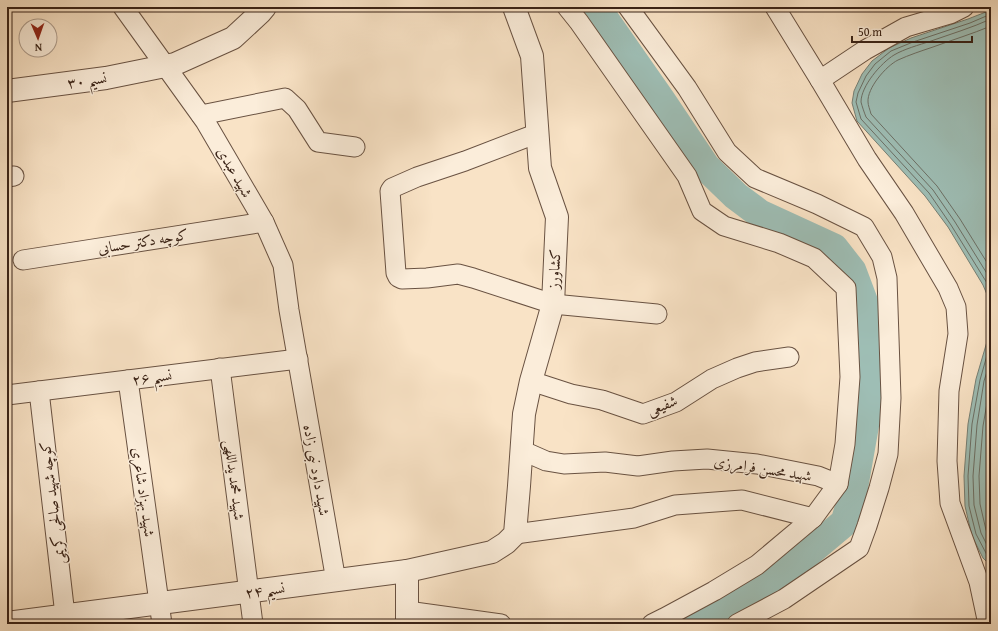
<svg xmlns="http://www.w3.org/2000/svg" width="998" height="631" font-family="'Gentium Book Plus',Amiri,serif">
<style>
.water{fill:#9ebeb5;stroke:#768075}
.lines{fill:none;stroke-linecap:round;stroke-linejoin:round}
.shore{stroke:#6c7066;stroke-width:1}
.river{stroke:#9ebeb5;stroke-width:29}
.minor-casing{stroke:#695242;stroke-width:21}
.tertiary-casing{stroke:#695242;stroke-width:24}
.minor{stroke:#fbedda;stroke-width:19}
.tertiary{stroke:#fbedda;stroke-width:22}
.labels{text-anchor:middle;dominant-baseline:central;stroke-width:3;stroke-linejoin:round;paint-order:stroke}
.street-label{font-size:15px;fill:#392216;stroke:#fbedda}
</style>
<rect width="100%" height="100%" fill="#f9e3c6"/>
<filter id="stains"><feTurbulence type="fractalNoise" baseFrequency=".005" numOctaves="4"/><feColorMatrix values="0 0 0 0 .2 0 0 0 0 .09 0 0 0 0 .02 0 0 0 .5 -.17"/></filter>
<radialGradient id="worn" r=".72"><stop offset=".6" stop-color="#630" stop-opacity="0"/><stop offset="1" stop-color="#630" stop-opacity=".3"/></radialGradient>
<polygon class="water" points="991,10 991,566 983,558 972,536 965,506 964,476 968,424 976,379 991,328 991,304 983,285 948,227 925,196 857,121 852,103 854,91 862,74 872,61 889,48 911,38 968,19"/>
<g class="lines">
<g class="shore">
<polyline points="991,14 970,23 913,42 891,51 875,64 866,76 858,93 856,102 861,119 929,193 951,225 987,283 991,293"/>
<path d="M991 19C971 28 951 34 931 41 919 45 904 49 894 55 881 63 861 86 861 102 862 106 864 112 866 117L933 190 955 222 991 280"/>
<path d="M991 26C972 34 952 40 933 47 921 51 909 55 898 60 886 66 867 88 868 102 868 105 870 110 871 114L937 186 960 219 991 269"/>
<polyline points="991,341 980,380 972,424 968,476 969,506 976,534 987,555 991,560"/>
<polyline points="991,359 984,381 977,425 973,476 974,505 981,533 991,553"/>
<polyline points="991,380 983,426 979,476 980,504 986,530 991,539"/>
</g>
<polyline class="river" points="596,7 661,100 706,167 736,196 760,214 834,248 852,271 864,303 872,383 851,502 845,522 802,558 756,594 694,624"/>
<defs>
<g id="minor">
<polyline points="123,7 205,121 264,222 283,265 289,310 336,581"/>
<polyline points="567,7 579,22 687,176 702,211 724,226 779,243 814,258 846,288 850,377 845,444 838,484 813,518 757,565 714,591 664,618 652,624"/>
<polyline points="628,7 687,88 727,152 755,178 817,204 864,227 882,257 887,278 891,398 888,454 879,488 867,526 859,548 784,599 737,624"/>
<polyline points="775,7 820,80 867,159 904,213 948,288 956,307 958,334 949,391 947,461 950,503 979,582 988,624"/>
<polyline points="820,80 865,50 906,27 950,14 964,7"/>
<polyline points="201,115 285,98 297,109 318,142 355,147"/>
<polyline points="538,133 465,161 417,177 392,188 390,191 396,273 398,277 402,279 427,278 458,274 473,278 553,304 657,314"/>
<polyline points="7,177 14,176"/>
<polyline points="23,260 264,222"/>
<polyline points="220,368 253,624"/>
<polyline points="128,380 162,624"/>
<polyline points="531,381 571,394 602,400 643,414 676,402 712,379 737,368 755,362 789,357"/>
<polyline points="39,391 65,615"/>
<polyline points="7,395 298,359"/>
<polyline points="521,450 546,461 564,464 605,462 638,466 673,461 707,459 757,464 818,476 838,484"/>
<polyline points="515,534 634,518 675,505 742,500 813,518"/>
<polyline points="407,611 501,624"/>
</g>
<g id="tertiary">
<polyline points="7,91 106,78 175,64 233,38 260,13 265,7"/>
<polyline points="7,623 407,571 492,552 506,543 515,534 519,486 524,414 531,381 553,304 557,217 540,168 532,56 514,7"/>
<polyline points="407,624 407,571"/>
</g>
</defs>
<use href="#minor" class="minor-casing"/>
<use href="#tertiary" class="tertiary-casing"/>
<use href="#minor" class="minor"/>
<use href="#tertiary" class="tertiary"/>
</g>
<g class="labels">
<g class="street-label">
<text transform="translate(87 80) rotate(-8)">نسیم ۳۰</text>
<text transform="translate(235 172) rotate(60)">شهید عبدی</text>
<text transform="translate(143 241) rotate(-9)">کوچه دکتر حسابی</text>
<text transform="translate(554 269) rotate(-87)">کشاورز</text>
<text transform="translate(152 377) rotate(-7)">نسیم ۲۶</text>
<text transform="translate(662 405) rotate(-21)">شفیعی</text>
<text transform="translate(763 468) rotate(9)">شهید محسن فرامرزی</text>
<text transform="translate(317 470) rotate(80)">شهید داود نبی زاده</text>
<text transform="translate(235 480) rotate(83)">شهید محمد یداللهی</text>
<text transform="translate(144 492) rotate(82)">شهید بهزاد شاعری</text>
<text transform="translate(52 503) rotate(-97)">کوچه شهید صالحی کریمی</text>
<text transform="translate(265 590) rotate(-7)">نسیم ۲۴</text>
</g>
</g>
<rect width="998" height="631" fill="none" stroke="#f9e3c6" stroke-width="24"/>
<rect x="8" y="8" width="982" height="615" fill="none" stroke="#392216" stroke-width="2"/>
<rect x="12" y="12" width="974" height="607" fill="none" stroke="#392216"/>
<g transform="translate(38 38) rotate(178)"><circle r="19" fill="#fbedda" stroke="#ad9c8c"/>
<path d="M0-3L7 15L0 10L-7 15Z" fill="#8f2418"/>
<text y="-6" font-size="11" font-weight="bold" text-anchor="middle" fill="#392216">N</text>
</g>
<path d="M852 36v6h120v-6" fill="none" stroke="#392216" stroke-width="2"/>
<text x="858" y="36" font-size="12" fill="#392216" stroke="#fbedda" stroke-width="3" paint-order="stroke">50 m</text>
<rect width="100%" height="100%" filter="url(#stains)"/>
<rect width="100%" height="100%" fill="url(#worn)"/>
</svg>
